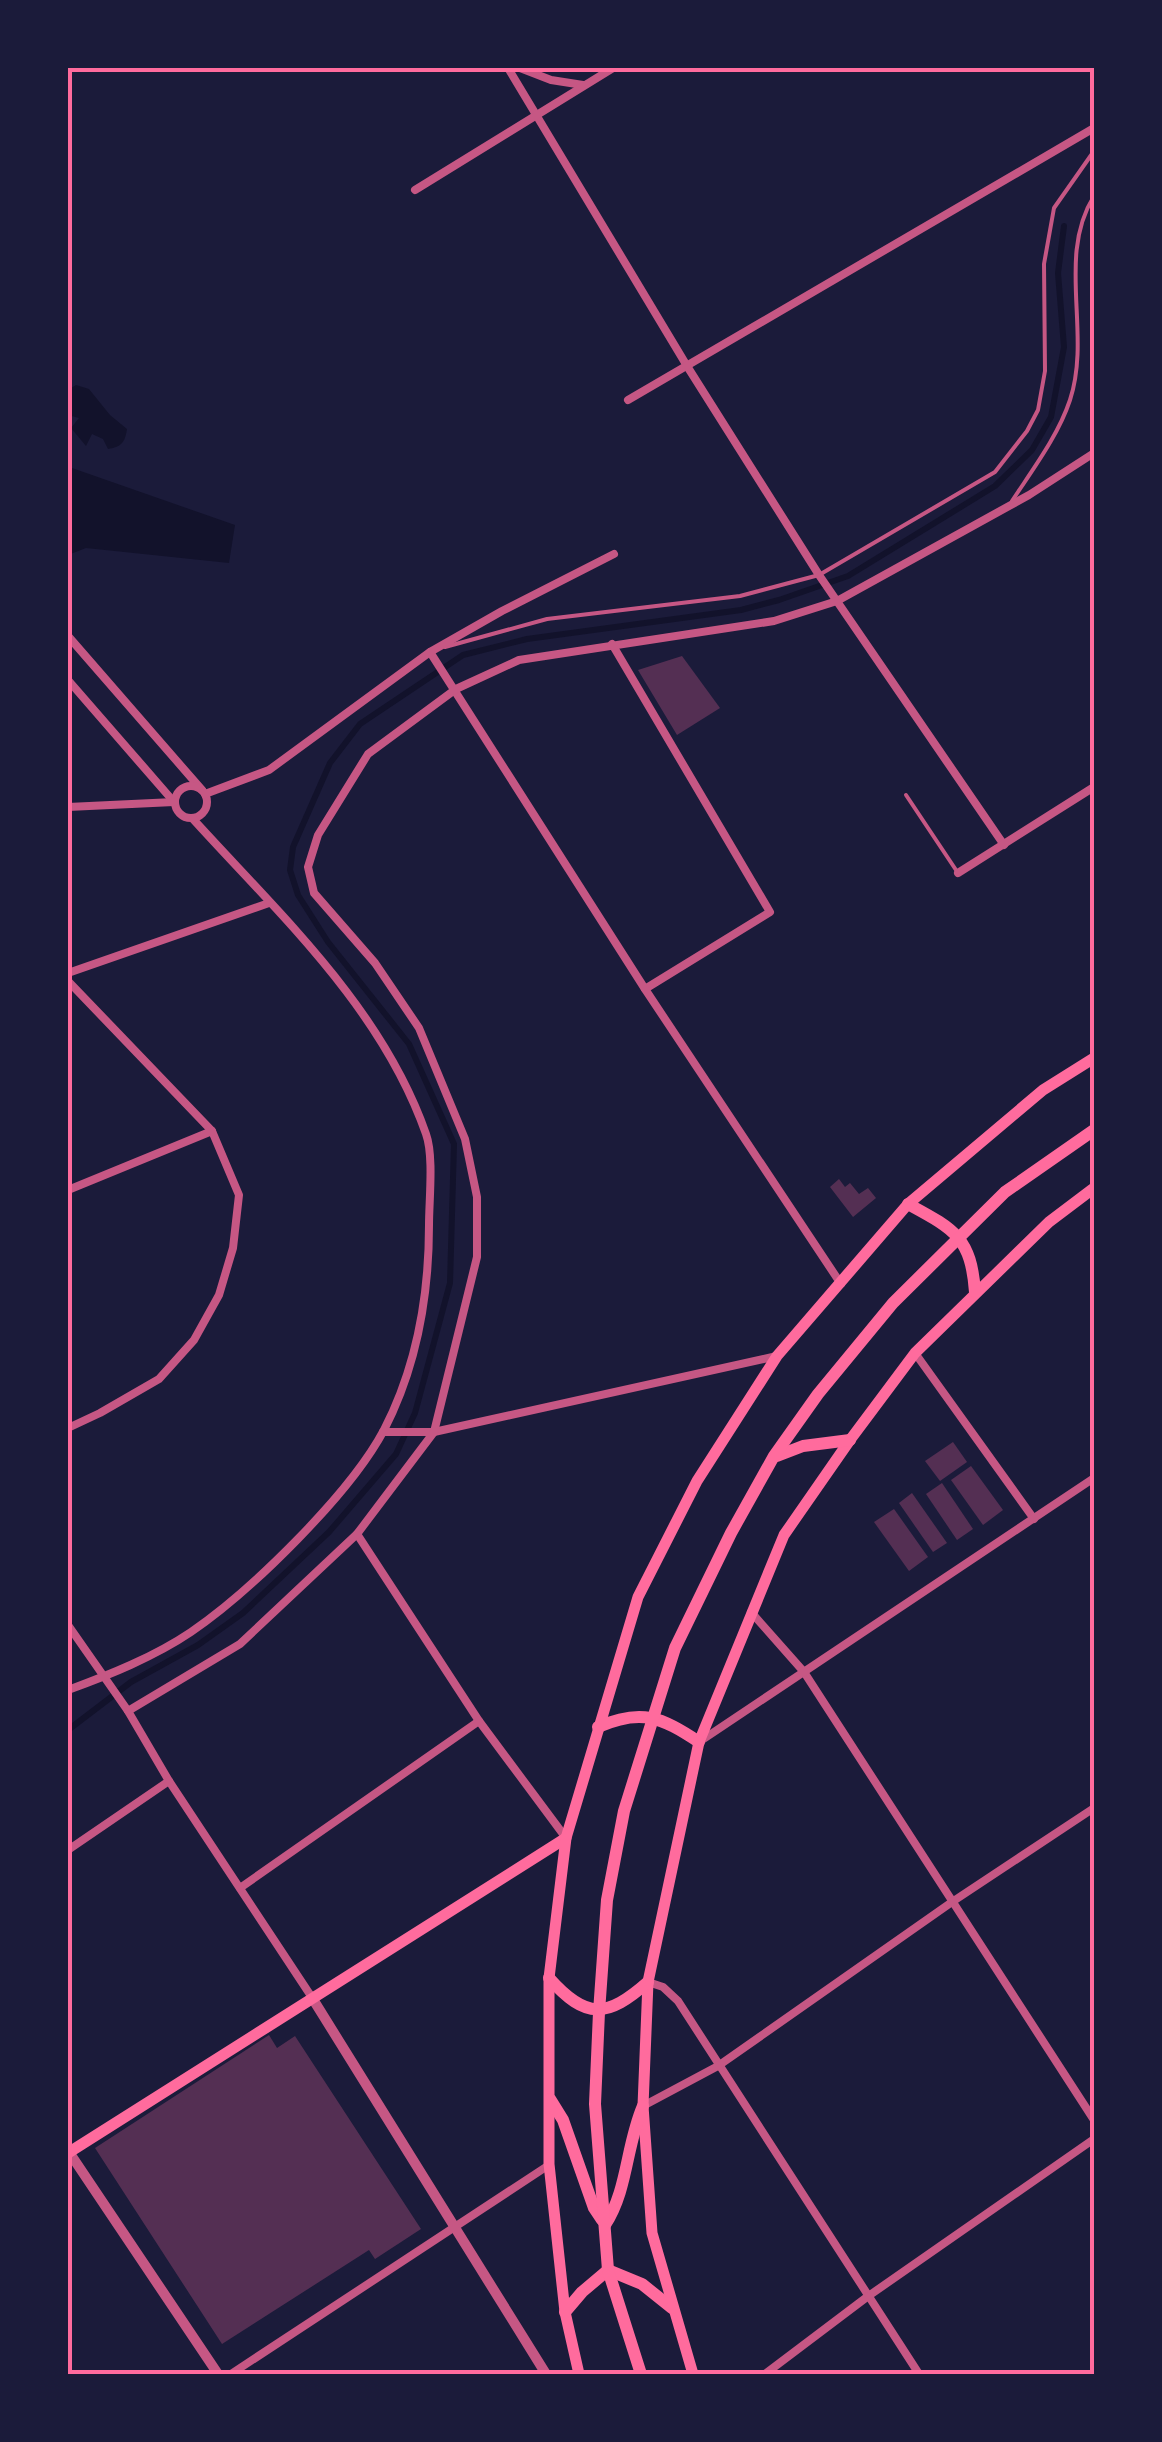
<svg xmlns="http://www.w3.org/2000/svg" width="1162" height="2442" font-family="Montserrat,sans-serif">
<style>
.water{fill:#12122b}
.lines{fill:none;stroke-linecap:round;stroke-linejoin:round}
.stream{stroke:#12122b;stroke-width:6}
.building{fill:#542f53}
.service{stroke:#c65784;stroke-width:4}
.minor{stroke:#c65784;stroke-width:8}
.tertiary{stroke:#c65784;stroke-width:10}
.secondary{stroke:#ff6b9d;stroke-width:11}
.trunk{stroke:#ff6b9d;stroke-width:12}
.neatline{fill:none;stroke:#ff6b9d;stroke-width:4}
</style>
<rect width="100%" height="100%" fill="#1b1b3a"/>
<g class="water">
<path d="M76 385 89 389 110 415 127 429C125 443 121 447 108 449L103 439 92 434 86 446 71 428 79 418 68 415V390Z"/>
<polygon points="72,468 235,525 229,563 86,548 68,555 68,470"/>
</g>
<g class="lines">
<polyline class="stream" points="68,1730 131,1682 198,1645 243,1613 329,1532 396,1454 415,1413 450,1283 454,1144 409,1044 328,942 298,895 290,870 293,847 330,763 360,724 463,655 527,639 741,610 779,600 848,576 995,486 1032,450 1051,417 1064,347 1058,273 1064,226"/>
</g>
<g class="building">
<polygon points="682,656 720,708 677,735 638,670"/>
<polygon points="839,1179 845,1187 850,1183 859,1194 868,1188 876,1198 853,1217 830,1187"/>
<polygon points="953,1442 967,1462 940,1481 925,1461"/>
<polygon points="971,1466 1003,1510 983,1525 951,1480"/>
<polygon points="942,1483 973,1529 957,1540 926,1494"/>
<polygon points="912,1493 947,1543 933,1552 899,1503"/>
<polygon points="894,1509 928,1557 909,1571 874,1522"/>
<polygon points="269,2035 277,2048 295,2036 421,2229 375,2259 369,2250 222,2344 95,2148"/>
</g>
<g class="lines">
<g class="service">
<path d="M1012 501C1033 469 1058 436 1070 400 1092 333 1056 257 1094 196"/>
<polyline points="445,647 547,619 740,596 819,575 995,472 1027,431 1038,410 1045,371 1044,264 1054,208 1094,151"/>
<polyline points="906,795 958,873"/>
</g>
<g class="minor">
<polyline points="508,68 687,366 819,575 1004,845"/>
<polyline points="520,68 551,80 583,85"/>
<polyline points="415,190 613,68"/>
<polyline points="628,400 1094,128"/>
<polyline points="68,636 202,790"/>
<polyline points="612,644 770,912 645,989"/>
<polyline points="430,652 645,989 841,1284"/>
<polyline points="68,680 174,802"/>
<circle cx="191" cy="802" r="16"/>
<polyline points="205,794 269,770 430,652 502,611 614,554"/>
<polyline points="68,807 174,802"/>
<polyline points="958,873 1094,787"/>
<polyline points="68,973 269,903"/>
<polyline points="68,981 212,1131 239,1195 233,1248 219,1295 194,1340 159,1379 100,1413 68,1428"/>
<polyline points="68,1190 212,1131"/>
<polyline points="915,1353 1034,1519"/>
<polyline points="383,1432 434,1432 777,1356"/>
<polyline points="357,1534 479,1721 566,1838"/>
<polyline points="751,1612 804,1672 1094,2120"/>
<polyline points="68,1625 128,1711 169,1781 311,1996"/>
<path d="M68 1690C109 1675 154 1657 191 1632 251 1591 350 1494 384 1430 417 1366 429 1295 429 1225 429 1200 434 1156 426 1134 382 1008 280 915 193 819"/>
<polyline points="128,1711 240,1644 357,1534 434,1432 477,1257 477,1197 465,1139 419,1028 375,963 314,893 308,867 318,835 368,754 456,689 519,660 774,621 837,601 1029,495 1094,453"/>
<polyline points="699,1742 1094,1478"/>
<polyline points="68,1850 169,1781"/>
<polyline points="240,1888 479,1721"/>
<polyline points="648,1982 663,1987 678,2001 919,2374"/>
<polyline points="643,2106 718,2066 952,1902 1094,1808"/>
<polyline points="231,2374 549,2165"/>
<polyline points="765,2374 867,2297 1094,2139"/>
</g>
<g class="tertiary">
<polyline points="311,1996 546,2374"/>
<polyline points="69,2152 218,2374"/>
</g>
<g class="secondary">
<polyline points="68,2153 566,1838"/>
<polyline points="579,2374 565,2312 549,2164 549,1978 566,1838 638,1597 697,1481 777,1356 908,1204 1043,1090 1094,1058"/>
<polyline points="693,2374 652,2233 643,2106 648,1982 699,1742 784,1535 850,1440 915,1353 1049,1222 1094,1188"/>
</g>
<g class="trunk">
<path d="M908 1204C954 1229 971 1237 975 1292"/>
<polyline points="777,1456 803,1446 850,1440"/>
<path d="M598 1727C641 1708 661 1717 699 1742"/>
<path d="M549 1978C586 2020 607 2018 648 1982"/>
<polyline points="550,2099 563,2120 594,2208 602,2220"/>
<path d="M605 2225C628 2190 626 2145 643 2106"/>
<polyline points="608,2270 642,2284 672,2308"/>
<polyline points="565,2312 582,2292 608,2270"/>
<polyline points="641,2374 608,2270 595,2104 599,2012 607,1900 624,1811 675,1648 731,1533 774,1456 818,1394 893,1303 1005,1192 1094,1130"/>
</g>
</g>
<rect width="1162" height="2442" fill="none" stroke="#1b1b3a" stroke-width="140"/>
<rect x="70" y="70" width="1022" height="2302" class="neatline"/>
</svg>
